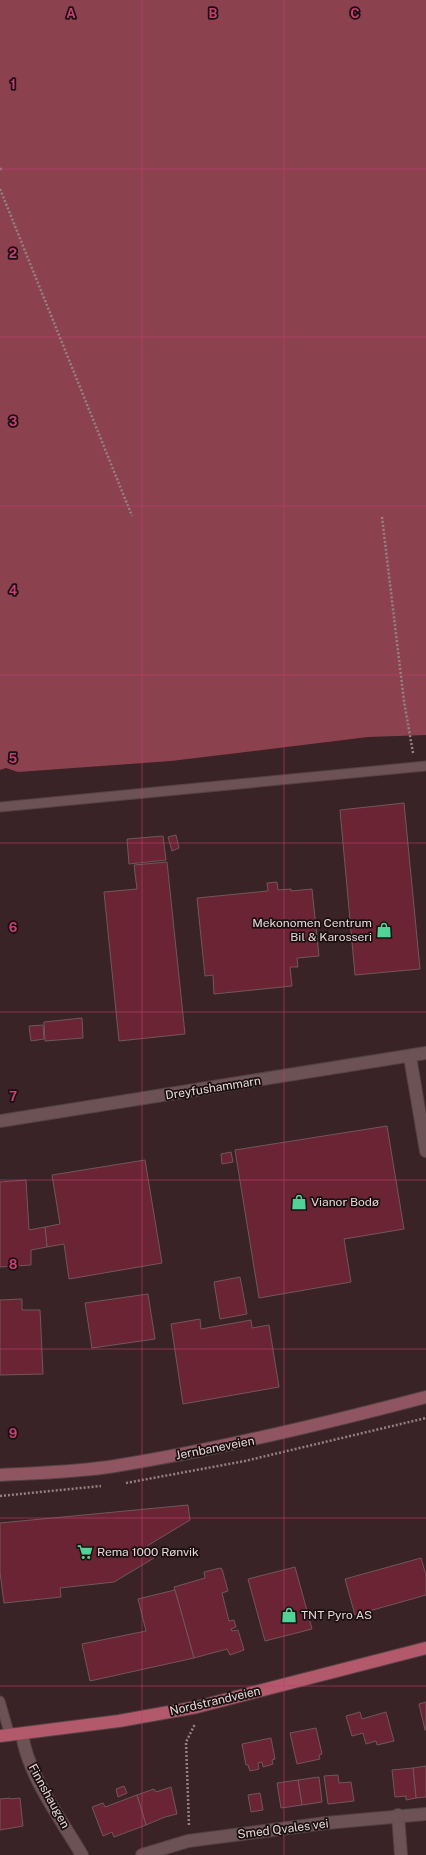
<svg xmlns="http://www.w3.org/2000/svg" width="426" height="1855" font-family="'Public Sans',sans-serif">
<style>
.water{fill:#8c414f}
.building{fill:#6b2434;stroke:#71565a}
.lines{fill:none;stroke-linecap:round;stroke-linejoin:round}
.lane-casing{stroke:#544144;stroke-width:11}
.street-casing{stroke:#544144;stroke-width:14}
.secondary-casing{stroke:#544144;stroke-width:14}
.primary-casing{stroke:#544144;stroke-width:14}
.path{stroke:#948184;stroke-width:2.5;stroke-dasharray:2 2;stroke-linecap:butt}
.lane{stroke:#6c5155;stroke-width:9}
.street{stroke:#6c5155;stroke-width:12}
.secondary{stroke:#8f5560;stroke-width:12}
.primary{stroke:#b2596b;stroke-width:12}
.grid{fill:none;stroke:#c93e74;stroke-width:1;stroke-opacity:0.55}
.labels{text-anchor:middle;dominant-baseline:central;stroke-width:3.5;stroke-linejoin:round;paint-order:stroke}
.poi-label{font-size:12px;fill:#e7d7d9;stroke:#1a1011;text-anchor:start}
.street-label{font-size:12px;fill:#e7d7d9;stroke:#1a1011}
.grid-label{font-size:13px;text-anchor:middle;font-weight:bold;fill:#c93e74;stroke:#1a1011;stroke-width:3.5;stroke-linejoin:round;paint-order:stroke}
</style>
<rect width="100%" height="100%" fill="#3a2326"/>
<polygon class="water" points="0,0 426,0 426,735 368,737 171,761 18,772 6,768 0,770"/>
<g class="building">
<polygon points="404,803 420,969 355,975 340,810"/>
<polygon points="176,835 179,848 172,851 168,837"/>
<polygon points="163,836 166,860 129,864 127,839"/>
<polygon points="167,862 185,1034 119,1041 104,892 137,889 134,865"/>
<polygon points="277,882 278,890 291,889 291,891 312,889 319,956 297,958 298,967 290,967 292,986 214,994 213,975 205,976 197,898 268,891 267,883"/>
<polygon points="82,1018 83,1038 45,1041 44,1022"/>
<polygon points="43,1025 44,1039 31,1041 29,1026"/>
<polygon points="387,1126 404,1229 344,1239 351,1282 259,1298 235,1150"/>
<polygon points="231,1152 233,1162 222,1164 221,1154"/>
<polygon points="145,1160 162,1263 69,1279 64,1244 47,1247 45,1227 60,1224 52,1175"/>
<polygon points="26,1180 29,1230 45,1227 47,1247 31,1250 31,1265 0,1267 0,1182"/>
<polygon points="240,1277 247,1314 220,1319 214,1282"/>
<polygon points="148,1294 155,1339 92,1348 85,1303"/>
<polygon points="22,1299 22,1310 40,1310 43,1374 0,1375 0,1300"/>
<polygon points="200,1319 201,1329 251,1320 252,1328 269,1325 279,1387 183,1404 171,1324"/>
<polygon points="188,1505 190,1520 147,1546 154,1558 114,1582 60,1588 61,1597 4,1603 0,1572 0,1523"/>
<polygon points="421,1558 426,1575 426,1595 355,1615 345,1579"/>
<polygon points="295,1567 312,1629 265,1641 248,1579"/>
<polygon points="220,1568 222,1569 228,1591 222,1593 229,1621 234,1620 236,1627 231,1629 232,1631 238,1630 244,1650 230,1655 227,1649 194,1658 174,1587 205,1578 204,1572"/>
<polygon points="175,1590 194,1658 90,1681 82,1644 146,1631 138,1599"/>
<polygon points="426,1702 426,1730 425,1730 419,1704"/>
<polygon points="360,1712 362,1719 386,1712 394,1741 377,1745 376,1741 366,1744 363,1733 352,1736 346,1716"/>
<polygon points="316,1728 322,1754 319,1755 320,1759 297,1764 290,1733"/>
<polygon points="271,1738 275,1759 272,1760 273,1764 263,1767 262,1762 258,1763 259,1769 250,1771 248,1765 246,1765 242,1744"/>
<polygon points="426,1766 426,1797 416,1798 413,1768"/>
<polygon points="413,1768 416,1798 406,1800 406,1796 395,1797 392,1770"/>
<polygon points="338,1775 339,1783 351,1782 354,1801 328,1804 324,1776"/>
<polygon points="319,1777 322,1802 302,1805 298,1780"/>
<polygon points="298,1780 302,1805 281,1808 277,1783"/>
<polygon points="124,1786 127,1793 118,1797 116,1789"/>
<polygon points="171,1787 177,1814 165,1817 146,1825 137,1795 154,1789 156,1792"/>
<polygon points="260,1793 263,1810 251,1812 248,1795"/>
<polygon points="137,1795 146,1825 114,1837 112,1832 103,1836 92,1807 103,1803 105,1807"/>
<polygon points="10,1798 10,1799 20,1798 23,1826 0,1830 0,1799"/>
</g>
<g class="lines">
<defs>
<g id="lane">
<polyline points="0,807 426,766"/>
<polyline points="0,1701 10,1736"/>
</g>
<g id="street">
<polyline points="410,1057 426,1151"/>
<polyline points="0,1121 426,1053"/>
<path d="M22 1734C28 1776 61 1819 82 1855"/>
<polyline points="398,1815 401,1855"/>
<polyline points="142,1855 188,1841 326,1823 426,1814"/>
</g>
<path id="secondary" d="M0 1475C38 1473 77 1472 115 1466 220 1449 323 1424 426 1397"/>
<polyline id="primary" points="0,1736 119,1721 197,1707 426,1648"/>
</defs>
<use href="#lane" class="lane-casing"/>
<use href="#street" class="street-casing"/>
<use href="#secondary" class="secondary-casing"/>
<use href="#primary" class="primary-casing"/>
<g class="path">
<polyline points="0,169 4,169"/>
<polyline points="0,189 132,516"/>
<polyline points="382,517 404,701 413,753"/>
<polyline points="126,1483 245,1461 426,1418"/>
<polyline points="0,1496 101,1486"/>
<polyline points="189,1825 186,1742 195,1724"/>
</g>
<use href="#lane" class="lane"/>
<use href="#street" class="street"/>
<use href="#secondary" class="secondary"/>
<use href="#primary" class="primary"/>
</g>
<path class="grid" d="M142 0V1855M284 0V1855M0 169H426M0 337H426M0 506H426M0 675H426M0 843H426M0 1012H426M0 1180H426M0 1349H426M0 1518H426M0 1686H426"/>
<defs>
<symbol id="shop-bare" viewBox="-9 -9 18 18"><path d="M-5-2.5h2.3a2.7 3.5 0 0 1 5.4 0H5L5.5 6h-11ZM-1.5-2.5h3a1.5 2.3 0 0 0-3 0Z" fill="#51d398" stroke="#1a1011" stroke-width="2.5" paint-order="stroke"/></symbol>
<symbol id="supermarket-bare" viewBox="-9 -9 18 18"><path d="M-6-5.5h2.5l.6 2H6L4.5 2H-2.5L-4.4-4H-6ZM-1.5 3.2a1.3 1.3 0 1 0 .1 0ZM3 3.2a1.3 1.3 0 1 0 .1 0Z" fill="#51d398" stroke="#1a1011" stroke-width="2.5" paint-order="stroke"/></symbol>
</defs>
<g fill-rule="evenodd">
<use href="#shop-bare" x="373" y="919" width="22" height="22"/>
<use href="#shop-bare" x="288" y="1191" width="22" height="22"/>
<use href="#supermarket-bare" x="74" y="1541" width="22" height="22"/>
<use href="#shop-bare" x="278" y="1604" width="22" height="22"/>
</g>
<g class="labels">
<g class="poi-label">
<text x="372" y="923" text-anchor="end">Mekonomen Centrum<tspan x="372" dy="14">Bil &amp; Karosseri</tspan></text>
<text x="311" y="1202">Vianor Bodø</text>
<text x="97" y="1552">Rema 1000 Rønvik</text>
<text x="301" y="1615">TNT Pyro AS</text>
</g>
<g class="street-label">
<text transform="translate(213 1088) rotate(-9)">Dreyfushammarn</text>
<text transform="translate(215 1448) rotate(-11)">Jernbaneveien</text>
<text transform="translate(215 1701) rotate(-13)">Nordstrandveien</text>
<text transform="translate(49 1796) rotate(61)">Finnshaugen</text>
<text transform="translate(283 1829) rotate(-7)">Smed Qvales vei</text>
</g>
</g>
<g class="grid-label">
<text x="71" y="18">A</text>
<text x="213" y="18">B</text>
<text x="355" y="18">C</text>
<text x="13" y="89">1</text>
<text x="13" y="258">2</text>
<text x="13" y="426">3</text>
<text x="13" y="595">4</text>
<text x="13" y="763">5</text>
<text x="13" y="932">6</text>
<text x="13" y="1101">7</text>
<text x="13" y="1269">8</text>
<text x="13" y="1438">9</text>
</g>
</svg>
